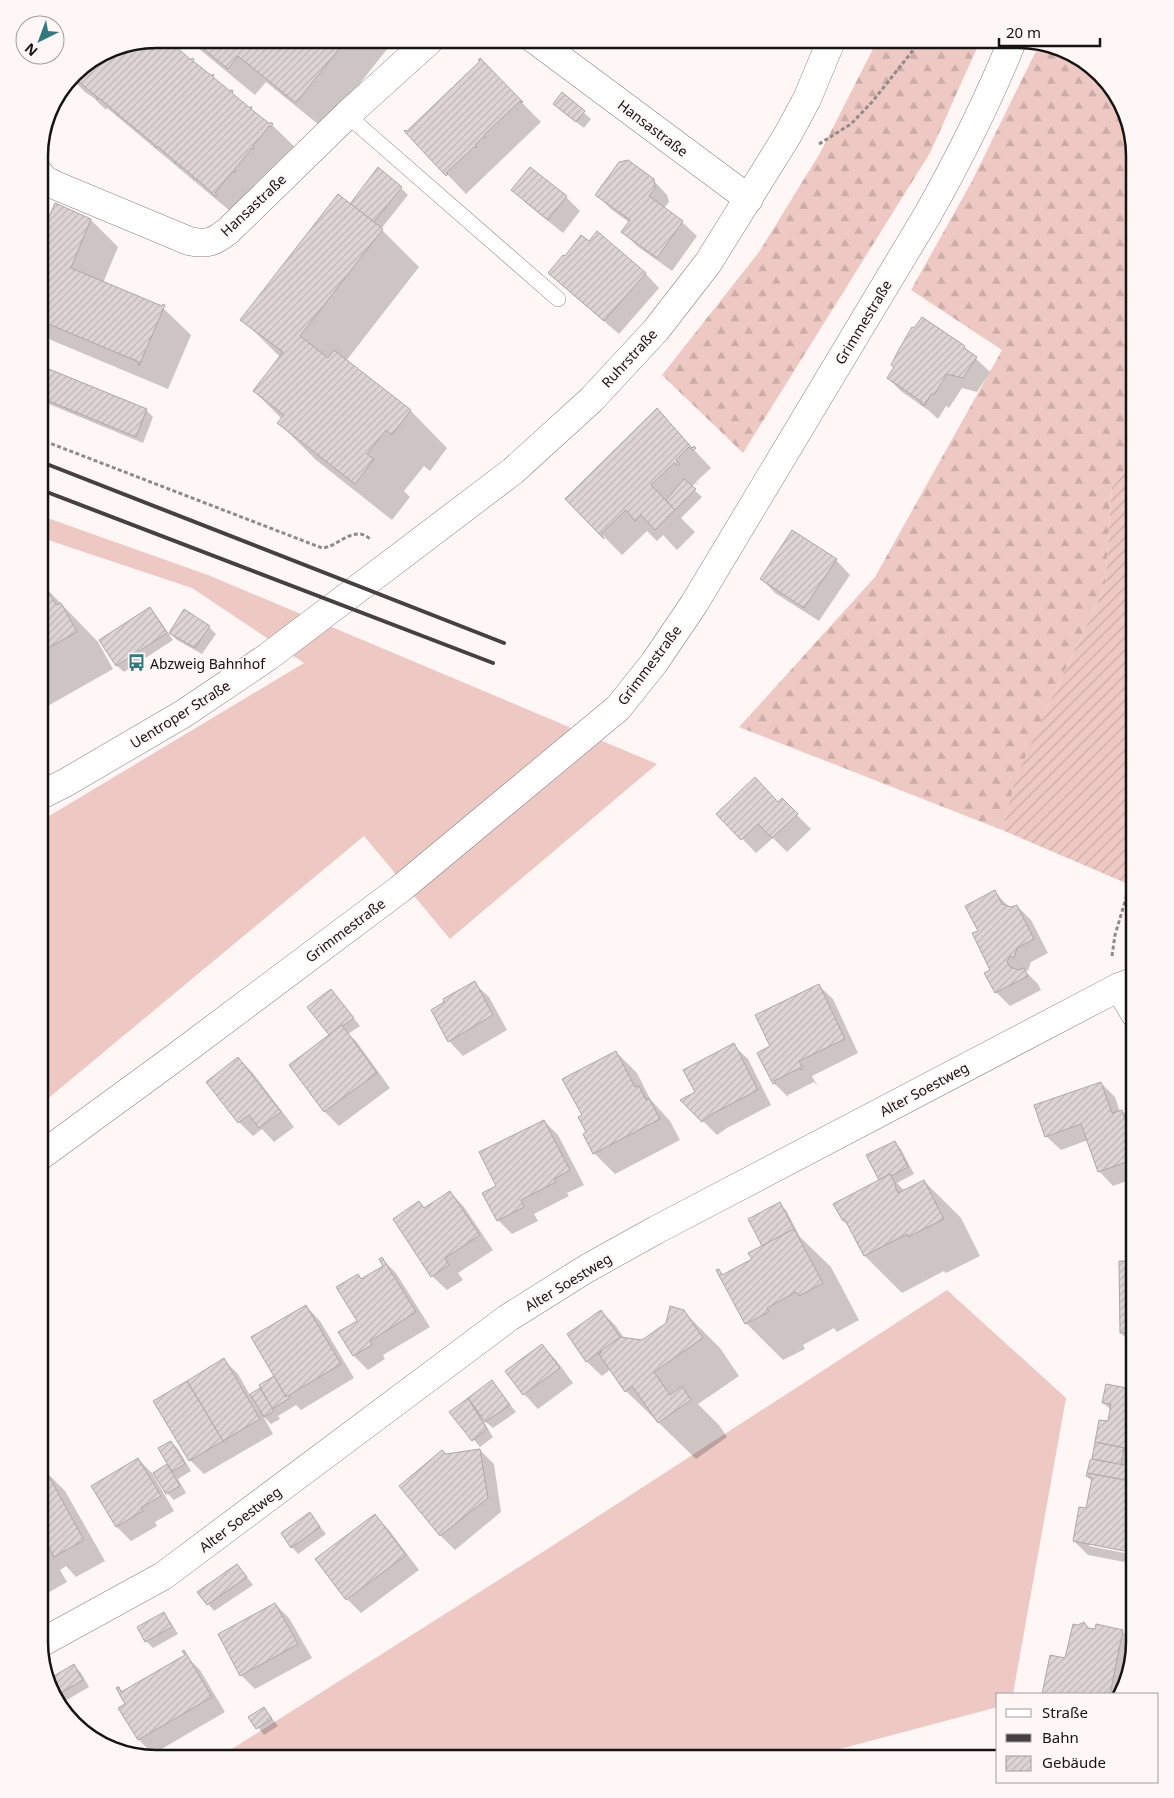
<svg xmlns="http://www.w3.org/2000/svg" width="1174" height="1798" font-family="'Noto Sans',sans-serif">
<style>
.grass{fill:#eec9c3}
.forest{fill:url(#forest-firs)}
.garden{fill:url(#garden-furrows)}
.shadow{fill:#0003}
.building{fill:url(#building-hatch);stroke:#aea7a6}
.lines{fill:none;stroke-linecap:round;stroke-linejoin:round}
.lane-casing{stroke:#87807f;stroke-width:16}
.street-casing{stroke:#87807f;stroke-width:29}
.secondary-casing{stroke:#87807f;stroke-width:29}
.primary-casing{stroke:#87807f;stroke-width:29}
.path{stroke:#908a89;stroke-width:3;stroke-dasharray:4 2.5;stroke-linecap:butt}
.lane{stroke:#fff;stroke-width:15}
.street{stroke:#fff;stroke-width:28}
.secondary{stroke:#fff;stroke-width:28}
.primary{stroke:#fff;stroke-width:28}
.rail{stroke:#454141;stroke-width:4}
.labels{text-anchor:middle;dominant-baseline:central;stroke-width:4.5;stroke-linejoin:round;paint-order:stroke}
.street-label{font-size:14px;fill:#161313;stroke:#fff7f6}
.poi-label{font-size:14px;fill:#161313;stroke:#fff7f6;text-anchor:start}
.rim{fill:none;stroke:#161313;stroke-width:2.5}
</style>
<defs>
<pattern id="forest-firs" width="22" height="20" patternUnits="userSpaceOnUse" patternTransform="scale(1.25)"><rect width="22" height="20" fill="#eec9c3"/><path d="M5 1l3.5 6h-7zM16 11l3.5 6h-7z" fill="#cbaca7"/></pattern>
<pattern id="garden-furrows" width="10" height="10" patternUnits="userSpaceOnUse" patternTransform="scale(1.25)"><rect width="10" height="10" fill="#eec9c3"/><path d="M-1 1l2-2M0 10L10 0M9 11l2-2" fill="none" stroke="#cbaca7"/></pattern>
<pattern id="building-hatch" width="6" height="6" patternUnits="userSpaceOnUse" patternTransform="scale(1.25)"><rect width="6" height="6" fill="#dcd5d4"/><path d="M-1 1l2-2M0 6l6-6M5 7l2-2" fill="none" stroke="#bcb6b5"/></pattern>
</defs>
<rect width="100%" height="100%" fill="#fff7f6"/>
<g class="grass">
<polygon points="39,515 208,575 657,764 450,939 364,836 39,1106 39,822 304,663 192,588 39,537"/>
<polygon points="947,1290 1066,1398 1013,1694 998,1694 998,1707 802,1759 216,1759 552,1546"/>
</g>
<g class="forest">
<polygon points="878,39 981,39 930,153 743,453 662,375 759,252 820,153"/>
<polygon points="1037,49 1094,69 1120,97 1135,155 1135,456 1112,487 1105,587 1046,710 1016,781 1002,830 739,727 875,577 1002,350 911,290 971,183"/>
</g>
<polygon class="garden" points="1135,456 1135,887 1002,830 1015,781 1046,710 1105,587 1112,487"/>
<g class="shadow">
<polygon points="155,39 164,39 270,126 271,124 300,152 242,221 107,108 106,110 94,98 85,92 70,77 73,73 111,48"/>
<polygon points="187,39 395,39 324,129 266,82 255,95"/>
<polygon points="480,60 541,122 466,194 446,173 481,61"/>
<polygon points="563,94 591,119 584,128 562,111"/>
<polygon points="653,180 667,195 669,202 664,208 682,222 697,236 672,271 637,246 623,232 630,223 611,209 597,195"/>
<polygon points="401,188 408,195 381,229 419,267 346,361 411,411 447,448 430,471 424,466 404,491 410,497 392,520 316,460 279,423 282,419 254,391 280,357 242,319 355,209"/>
<polygon points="513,190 566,197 580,211 563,233 527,204"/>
<polygon points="39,203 43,206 39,216"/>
<polygon points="56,205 91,220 118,247 103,283 163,308 191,335 168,389 51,340 39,328 39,245"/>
<polygon points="550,273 645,273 659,288 619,334 564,287"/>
<polygon points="964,347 990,372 977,392 962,388 949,408 946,406 938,419 928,410 902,392 888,378"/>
<polygon points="39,366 146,410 153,417 143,443 39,400"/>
<polygon points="657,410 711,468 696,482 700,486 696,483 691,487 702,497 681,518 695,532 677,550 663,535 657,541 647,531 622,555 567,499"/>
<polygon points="836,560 850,575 819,621 775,593 761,578"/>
<polygon points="44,586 98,642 113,669 39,711 39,589"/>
<polygon points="149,608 156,615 173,640 124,672 117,666 101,640"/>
<polygon points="209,627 216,634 202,654 177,640 170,633"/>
<polygon points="778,803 796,814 811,829 787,852 773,838 756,853 718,814"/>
<polygon points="995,892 1010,908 1017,906 1031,920 1048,953 1031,962 1028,971 1023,969 1038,984 1041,990 1010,1006 996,992 992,970 979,931"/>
<polygon points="474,983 489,997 507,1030 463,1056 449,1041 432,1010"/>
<polygon points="818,985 833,999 858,1053 812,1076 818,1087 814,1082 788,1095 788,1097 774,1083 772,1047"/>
<polygon points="331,990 360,1026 348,1034 356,1041 390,1088 339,1126 325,1112 290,1066 330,1035"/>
<polygon points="733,1045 748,1059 771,1105 727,1128 717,1135 682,1100 696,1093"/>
<polygon points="616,1052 637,1073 650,1099 670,1121 680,1140 615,1174 594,1153 583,1116"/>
<polygon points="238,1058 252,1072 294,1127 274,1142 262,1129 253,1136 239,1122"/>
<polygon points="1101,1083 1115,1097 1120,1112 1122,1111 1135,1125 1135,1178 1113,1186 1099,1171 1088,1140 1061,1150 1046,1136"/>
<polygon points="544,1121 558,1135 584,1185 567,1193 569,1196 534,1214 538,1221 512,1234 498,1220 498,1187"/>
<polygon points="894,1142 901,1149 914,1174 897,1183 905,1191 924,1181 961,1218 980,1256 946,1273 944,1271 902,1293 865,1256 849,1226 844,1221 881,1180"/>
<polygon points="450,1192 464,1207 493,1250 458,1273 463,1280 447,1290 432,1276 395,1219 419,1203 425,1209"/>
<polygon points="779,1204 786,1210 800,1237 831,1267 859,1320 837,1332 834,1328 803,1345 805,1349 783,1360 746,1323 718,1271 724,1276 754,1260 764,1246"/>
<polygon points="382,1259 396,1273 430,1327 383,1355 385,1359 368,1370 354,1356 340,1333 359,1322 358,1276 362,1280 385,1266"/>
<polygon points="1120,1262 1135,1262 1135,1347 1121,1333"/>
<polygon points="306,1306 320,1321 354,1378 301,1410 296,1405 278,1416 280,1419 271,1424 263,1416 273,1434 204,1474 190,1460 224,1360 238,1374 250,1395 262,1388 276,1376"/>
<polygon points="601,1311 615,1325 625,1339 642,1341 683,1311 720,1348 739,1376 698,1404 719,1425 727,1437 696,1459 626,1391 611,1369 602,1376 587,1362 568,1334"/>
<polygon points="542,1346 556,1360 573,1383 538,1409 524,1394 507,1371"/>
<polygon points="1129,1380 1135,1381 1135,1461 1130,1460 1128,1467 1135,1469 1135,1552 1089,1543 1089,1546 1135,1555 1135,1564 1088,1555 1074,1541 1087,1510 1092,1481 1087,1476 1093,1461 1100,1421 1109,1423 1111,1410 1103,1403 1128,1389"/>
<polygon points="492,1382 516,1412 493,1428 482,1419 493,1437 480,1447 451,1412"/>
<polygon points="171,1442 178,1449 191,1471 178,1479 186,1493 174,1500 167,1493 155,1473 169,1464"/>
<polygon points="480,1450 494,1464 501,1512 455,1550 441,1536 400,1486 446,1456"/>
<polygon points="138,1459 152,1473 174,1511 155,1522 157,1526 131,1541 117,1527 93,1486"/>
<polygon points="44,1470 65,1491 105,1561 76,1577 66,1566 60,1570 67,1582 39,1598 39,1473"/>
<polygon points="310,1514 326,1534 298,1554 292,1547"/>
<polygon points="375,1516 389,1530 419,1570 361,1613 347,1599 317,1560"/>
<polygon points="243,1572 253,1585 214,1611 199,1592"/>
<polygon points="275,1604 289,1618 312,1658 255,1689 241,1675 219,1635"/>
<polygon points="163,1614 170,1621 178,1634 153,1648 146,1641"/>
<polygon points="1084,1623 1090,1629 1122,1631 1135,1644 1121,1694 1044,1694 1051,1657 1066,1660"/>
<polygon points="186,1656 200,1670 225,1712 153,1754 139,1740 127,1704 116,1685 123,1692"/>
<polygon points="74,1666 81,1673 89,1687 65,1701 58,1694"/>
<polygon points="264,1708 278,1726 264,1735 250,1717"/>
</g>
<g class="building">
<polygon points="155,39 166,39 171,44 173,42 175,43 173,44 191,60 192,58 194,59 193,61 212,76 213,74 214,75 213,77 230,91 232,90 233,91 232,93 250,108 252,106 251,109 270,124 271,122 273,124 271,127 269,126 253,146 254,148 253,149 252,148 234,170 236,171 234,173 233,171 215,193 217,195 215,196 196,178 195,180 193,178 194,177 176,162 175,164 175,161 157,146 156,148 154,146 155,145 137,130 136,131 136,129 118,115 118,116 117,113 99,98 98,100 96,99 97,97 79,82 78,84 76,82 77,81 71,76 111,48"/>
<polygon points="196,39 347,39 296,103 238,56 228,69 194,41"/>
<polygon points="480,58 523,102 521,103 520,101 484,135 486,138 483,137 475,145 477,146 475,148 474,147 446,173 448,174 446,176 404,131 405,130 407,131 480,61 478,60"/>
<polygon points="562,92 585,111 576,122 553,104"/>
<polygon points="628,160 654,179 655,188 649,196 683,221 657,258 621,232 630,220 595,195 619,162"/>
<polygon points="378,167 402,187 374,222 350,204"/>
<polygon points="530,167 567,196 548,220 511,190"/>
<polygon points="338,194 383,229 300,336 328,358 334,350 411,410 392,435 386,430 367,454 374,459 355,484 277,423 284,415 253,391 283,352 240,320"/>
<polygon points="55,203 91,219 71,268 162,306 163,304 165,305 139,366 138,365 139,362 39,320 39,241"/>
<polygon points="597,231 646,273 604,321 548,273 563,255 565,256 581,235 589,241"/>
<polygon points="922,317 965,346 964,348 977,357 963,378 947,374 934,395 932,393 924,406 921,404 922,402 887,378 894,367 891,365 898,351 912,327 914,328"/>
<polygon points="39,365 147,409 136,437 39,397"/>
<polygon points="657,408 692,448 694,446 696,448 693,451 689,447 676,460 680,464 677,466 674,463 651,485 675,510 655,530 641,515 635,521 626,510 601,534 604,539 565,499"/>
<polygon points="684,479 696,489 675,510 666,500"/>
<polygon points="792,530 837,559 804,608 760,579"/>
<polygon points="44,585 56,605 61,603 77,632 39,653 39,588"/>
<polygon points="150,607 167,633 116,666 99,640"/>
<polygon points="184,609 210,626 195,648 169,633"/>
<polygon points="755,777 778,802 782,798 798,814 772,838 758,824 741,840 716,814"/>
<polygon points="995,890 1002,904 1011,907 1017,905 1034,939 1017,948 1014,958 1010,956 1007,962 1010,967 1019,970 1024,968 1028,976 995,993 984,973 990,970 972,933 978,931 965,906"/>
<polygon points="475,981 493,1015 448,1042 431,1010 444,1002 443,999"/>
<polygon points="819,984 845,1039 799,1061 803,1069 801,1070 800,1068 774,1081 776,1083 773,1084 757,1053 770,1046 755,1015"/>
<polygon points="331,989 354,1018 329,1035 307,1007"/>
<polygon points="342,1025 377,1073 324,1112 289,1065"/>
<polygon points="734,1043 758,1090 712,1114 702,1122 680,1100 695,1092 683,1070"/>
<polygon points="616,1051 635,1087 639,1086 646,1100 649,1098 660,1119 593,1154 583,1134 586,1132 578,1117 582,1115 562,1079"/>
<polygon points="238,1057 281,1112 259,1128 249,1115 238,1123 206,1082"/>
<polygon points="1101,1082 1112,1113 1122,1110 1135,1148 1135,1159 1098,1172 1081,1124 1045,1137 1034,1105"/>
<polygon points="544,1120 570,1170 554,1179 556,1182 521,1200 524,1207 497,1221 482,1193 496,1186 479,1152"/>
<polygon points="895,1141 908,1167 891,1176 890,1174 879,1180 866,1155"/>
<polygon points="890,1174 896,1185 895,1186 898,1193 924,1180 944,1219 908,1237 907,1234 864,1256 845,1220 843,1221 833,1204"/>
<polygon points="450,1191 480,1235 445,1258 449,1265 431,1277 393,1219 419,1201 424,1208"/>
<polygon points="780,1202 794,1229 762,1246 748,1219"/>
<polygon points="794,1229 823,1283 799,1296 796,1292 767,1308 769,1312 745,1324 716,1270 719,1269 722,1275 752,1259 748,1253"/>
<polygon points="382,1257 416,1312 370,1341 372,1345 353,1356 338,1332 357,1321 336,1287 358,1274 361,1279 383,1266 379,1259"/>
<polygon points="1119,1261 1135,1261 1135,1333 1120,1333"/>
<polygon points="306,1305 341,1364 286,1397 251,1337"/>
<polygon points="670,1306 684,1310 703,1338 654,1372 670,1395 682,1386 691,1400 658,1423 632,1386 625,1392 599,1354 602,1352 601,1350 620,1337 642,1340 666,1323"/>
<polygon points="601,1310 620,1337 586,1362 567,1334"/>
<polygon points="542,1344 560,1368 523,1395 505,1371"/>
<polygon points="224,1358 260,1419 223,1441 187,1381"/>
<polygon points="274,1376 286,1397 288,1395 290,1398 272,1409 259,1385"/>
<polygon points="1128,1379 1135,1380 1135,1450 1095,1442 1099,1420 1108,1421 1111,1404 1102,1403 1106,1384 1127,1388"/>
<polygon points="492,1380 510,1405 485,1422 468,1398"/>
<polygon points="187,1381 223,1441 189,1461 153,1401"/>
<polygon points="260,1388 274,1411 264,1417 250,1394"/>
<polygon points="468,1398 487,1429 472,1441 449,1412"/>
<polygon points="171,1441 185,1464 172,1472 158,1448"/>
<polygon points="1095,1442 1124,1448 1121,1465 1092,1459"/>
<polygon points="480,1449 488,1498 440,1536 399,1486 442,1450 446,1454"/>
<polygon points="138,1458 161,1496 141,1508 143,1511 116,1527 91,1486"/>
<polygon points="1092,1459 1135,1467 1135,1482 1087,1473 1090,1460"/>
<polygon points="167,1464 180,1486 166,1494 153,1473"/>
<polygon points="45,1469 84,1540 54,1557 47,1544 40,1549 47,1561 39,1565 39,1472"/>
<polygon points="1087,1473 1135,1482 1135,1553 1073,1541 1079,1507 1086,1508 1092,1478 1086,1476"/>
<polygon points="310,1512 320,1527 291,1548 281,1533"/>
<polygon points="375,1514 406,1555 346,1600 315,1559"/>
<polygon points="237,1564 247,1577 207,1605 197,1592"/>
<polygon points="275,1603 298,1644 240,1676 218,1634"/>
<polygon points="164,1612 172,1627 145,1642 137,1627"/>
<polygon points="1084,1622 1088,1628 1095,1629 1096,1624 1123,1630 1110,1694 1042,1694 1050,1655 1065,1658 1073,1624 1078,1625"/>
<polygon points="184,1650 212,1697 138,1740 118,1708 125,1704 116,1688 119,1687 121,1692 185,1655 182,1651"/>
<polygon points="74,1664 83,1680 57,1695 49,1679"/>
<polygon points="264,1707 272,1719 256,1729 248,1717"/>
</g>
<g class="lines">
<defs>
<polyline id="lane" points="347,115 558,299"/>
<g id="street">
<polyline points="534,39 749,199"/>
<path d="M39 173 45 180 57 186 189 241C207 245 214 242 228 231L347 115 431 39"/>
<polyline points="1119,987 1135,1014"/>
<polyline points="39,1644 163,1576 508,1318 586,1269 656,1230 1119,987 1135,981"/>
</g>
<polyline id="secondary" points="39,796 65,783 183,714 269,656 513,471 591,400 656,330 708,263 787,136 807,99 832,39"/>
<path id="primary" d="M39 1157 173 1059 400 889 618 708 654 663 694 604 928 214C960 157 989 99 1013 39"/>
</defs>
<use href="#lane" class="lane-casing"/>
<use href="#street" class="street-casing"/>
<use href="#secondary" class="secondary-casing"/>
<use href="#primary" class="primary-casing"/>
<g class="path">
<polyline points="819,144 851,124 872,102 922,39"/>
<path d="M39 439 322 548C338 547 354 524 370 539"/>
<polyline points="1112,956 1115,935 1135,868"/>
<polyline points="315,1759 316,1758"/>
</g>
<use href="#lane" class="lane"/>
<use href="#street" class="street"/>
<use href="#secondary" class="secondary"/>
<use href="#primary" class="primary"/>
<g class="rail">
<polyline points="39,461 504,643"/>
<polyline points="39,489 493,663"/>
</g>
</g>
<defs>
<symbol id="bus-bare" viewBox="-9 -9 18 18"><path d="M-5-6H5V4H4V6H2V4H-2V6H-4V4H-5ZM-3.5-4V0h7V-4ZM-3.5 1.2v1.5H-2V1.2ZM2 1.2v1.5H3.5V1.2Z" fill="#317b7f" stroke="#fff7f6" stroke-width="2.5" paint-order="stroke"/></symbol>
</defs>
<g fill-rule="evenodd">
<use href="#bus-bare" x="124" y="650" width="25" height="25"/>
</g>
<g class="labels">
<g class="street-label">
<text transform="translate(653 128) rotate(37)">Hansastraße</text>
<text transform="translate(253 205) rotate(-43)">Hansastraße</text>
<text transform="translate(863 322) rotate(-59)">Grimmestraße</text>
<text transform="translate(629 358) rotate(-47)">Ruhrstraße</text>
<text transform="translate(649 665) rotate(-53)">Grimmestraße</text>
<text transform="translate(180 714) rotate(-32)">Uentroper Straße</text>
<text transform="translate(345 930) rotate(-37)">Grimmestraße</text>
<text transform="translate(924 1089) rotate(-28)">Alter Soestweg</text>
<text transform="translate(568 1282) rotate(-31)">Alter Soestweg</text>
<text transform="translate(240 1519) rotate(-37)">Alter Soestweg</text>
</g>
<g class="poi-label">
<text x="150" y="663">Abzweig Bahnhof</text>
</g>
</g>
<path d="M0 0H1174V1798H0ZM156 48H1018A108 108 0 0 1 1126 156V1642A108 108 0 0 1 1018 1750H156A108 108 0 0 1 48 1642V156A108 108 0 0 1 156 48Z" fill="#fff7f6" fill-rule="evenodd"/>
<path class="rim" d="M156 48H1018A108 108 0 0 1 1126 156V1642A108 108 0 0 1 1018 1750H156A108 108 0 0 1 48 1642V156A108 108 0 0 1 156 48Z"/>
<rect x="996" y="1693" width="162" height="90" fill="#fff7f6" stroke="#a29c9b"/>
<rect x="1006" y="1709" width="25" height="8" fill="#ffffff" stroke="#a29c9b"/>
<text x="1042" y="1718" font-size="15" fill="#161313">Straße</text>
<rect x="1006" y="1734" width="25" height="8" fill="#454141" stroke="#a29c9b"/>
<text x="1042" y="1743" font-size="15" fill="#161313">Bahn</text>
<rect x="1006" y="1756" width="25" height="15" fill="url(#building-hatch)" stroke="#a29c9b"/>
<text x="1042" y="1768" font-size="15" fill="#161313">Gebäude</text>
<g transform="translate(40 40) rotate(222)"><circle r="24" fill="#fff7f6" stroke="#a29c9b"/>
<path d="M0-4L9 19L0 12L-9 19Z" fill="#317b7f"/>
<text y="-8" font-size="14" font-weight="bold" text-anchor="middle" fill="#161313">N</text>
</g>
<path d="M999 38v8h101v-8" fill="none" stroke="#161313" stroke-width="2.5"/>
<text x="1006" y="38" font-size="15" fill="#161313" stroke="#fff7f6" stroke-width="4" paint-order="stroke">20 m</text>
</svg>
